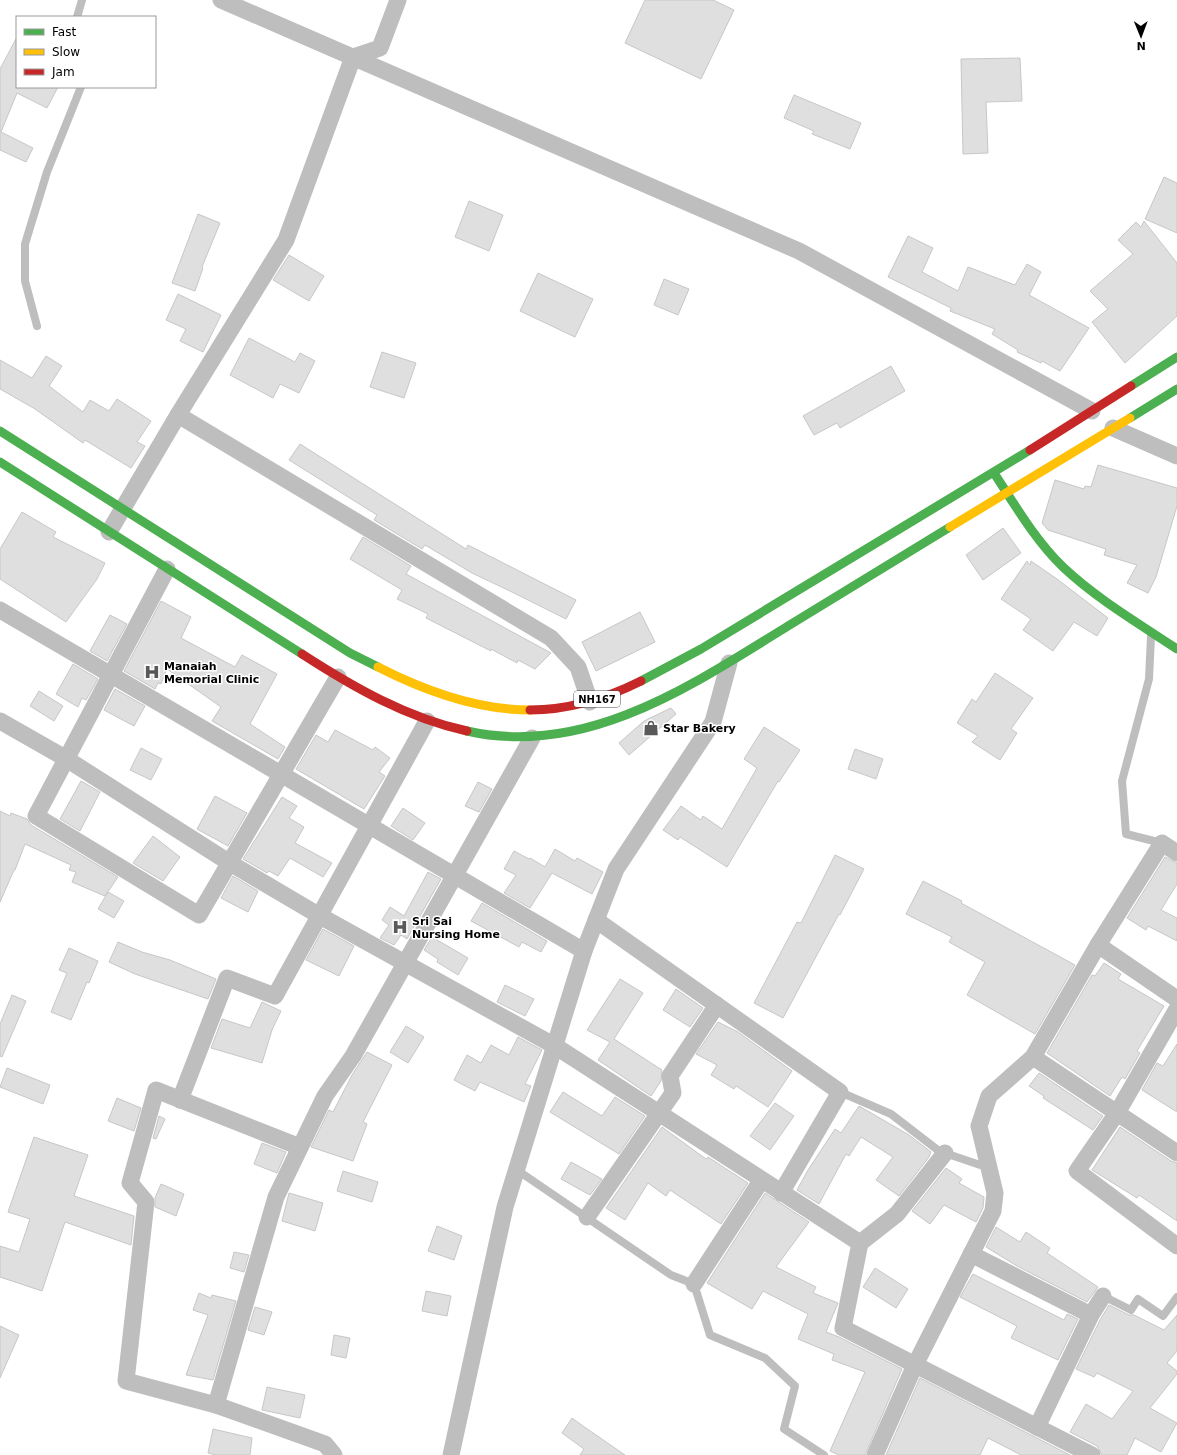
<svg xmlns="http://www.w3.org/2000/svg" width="1177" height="1455" font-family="'DejaVu Sans',sans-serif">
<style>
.building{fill:#dfdfdf;stroke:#c7c7c7}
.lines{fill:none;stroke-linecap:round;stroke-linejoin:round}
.lane{stroke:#bebebe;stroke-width:8}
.street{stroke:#bebebe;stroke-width:17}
.fast{stroke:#4caf50;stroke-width:9}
.slow{stroke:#ffc107;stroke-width:9}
.jam{stroke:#c62828;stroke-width:9}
.labels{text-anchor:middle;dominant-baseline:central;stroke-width:3;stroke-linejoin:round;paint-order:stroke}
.shield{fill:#fff;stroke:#4c4c4c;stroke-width:1}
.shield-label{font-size:10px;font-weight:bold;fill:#000}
.poi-label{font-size:11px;font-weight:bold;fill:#000;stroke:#fff;text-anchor:start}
</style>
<rect width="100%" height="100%" fill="#fff"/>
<g class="building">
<polygon points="645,0 713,0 734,10 701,79 625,43"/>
<polygon points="17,37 17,87 58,87 47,108 17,93 1,132 33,148 26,162 0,150 0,69"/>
<polygon points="1020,58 1022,101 986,102 988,153 963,154 961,59"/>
<polygon points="794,95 861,123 850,149 812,134 814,131 784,118"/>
<polygon points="1164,177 1177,183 1177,233 1145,219"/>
<polygon points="469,201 503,215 489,251 455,237"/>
<polygon points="198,214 220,223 202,267 203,268 195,291 172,283"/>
<polygon points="1144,221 1177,263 1177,316 1125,363 1092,322 1108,309 1090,291 1133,254 1118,240 1136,222 1141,227"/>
<polygon points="908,236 933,248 922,272 958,291 968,267 1015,285 1027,264 1041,272 1029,295 1089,328 1060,371 1042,361 1041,363 1017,352 1018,350 992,334 995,329 950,311 951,308 888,277"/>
<polygon points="289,255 324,276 309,301 273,280"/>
<polygon points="538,273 593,299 575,337 520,311"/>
<polygon points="664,279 689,289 678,315 654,305"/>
<polygon points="178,294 221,315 203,352 180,341 186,329 166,320"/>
<polygon points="249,338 295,362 300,353 315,361 299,393 280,384 273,398 230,375"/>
<polygon points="382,352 416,363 404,398 370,387"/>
<polygon points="46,356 62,366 49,386 83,412 90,400 109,411 117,399 151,421 137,442 145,446 131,468 85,440 83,443 35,409 0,389 0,360 32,378"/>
<polygon points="891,366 905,391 840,428 837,423 814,435 803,416"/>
<polygon points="300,444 466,549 468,545 576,600 566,619 514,593 472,573 425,545 422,549 374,520 377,515 289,460"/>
<polygon points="1098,465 1177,488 1177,506 1156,577 1148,593 1127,583 1137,565 1104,555 1106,549 1048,530 1042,523 1055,480 1084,489 1085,486 1091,487"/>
<polygon points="22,512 56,532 53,537 105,563 97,579 66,622 0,579 0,549"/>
<polygon points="1003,528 1021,553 983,580 966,555"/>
<polygon points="363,537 411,566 406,574 551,653 535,669 518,660 517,663 491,649 491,651 426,618 428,614 397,599 402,590 350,559"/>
<polygon points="1027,561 1030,565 1031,561 1057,579 1108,618 1097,636 1074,622 1053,651 1023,630 1031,619 1001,599"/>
<polygon points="161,601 191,617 181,638 235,667 242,655 277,674 250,724 285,747 278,759 212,721 221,707 167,669 161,684 158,683 155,689 124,671"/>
<polygon points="640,612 655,642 596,671 582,642"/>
<polygon points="110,615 127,624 107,661 90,651"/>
<polygon points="73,664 98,679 86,700 82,698 78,707 56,694"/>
<polygon points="995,673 1033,698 1011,729 1017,733 1000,760 972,742 978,736 957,723 972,699 976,702"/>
<polygon points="115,689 145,706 134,726 104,710"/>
<polygon points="39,691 63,706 54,721 30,706"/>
<polygon points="671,708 676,714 629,755 619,743 644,721"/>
<polygon points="764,727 800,750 779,782 778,781 727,867 680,837 678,840 663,830 681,806 701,820 703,816 722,829 757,768 744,759"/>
<polygon points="335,730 373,750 375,747 390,758 379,772 385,776 364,809 296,769 316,735 328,742"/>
<polygon points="141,748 162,759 151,780 130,770"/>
<polygon points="855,749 883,759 876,779 848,769"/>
<polygon points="81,781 100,792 80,831 60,819"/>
<polygon points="478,782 492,789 479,812 465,806"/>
<polygon points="215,796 247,813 228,846 197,829"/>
<polygon points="282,797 297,806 289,818 304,827 295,843 332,863 323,877 290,858 278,876 269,871 267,873 243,859"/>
<polygon points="403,808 425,823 413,840 391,826"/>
<polygon points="0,811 10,816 11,813 27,819 31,825 118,877 105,896 72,882 76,872 69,870 71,865 25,844 15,870 14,870 0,902"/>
<polygon points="153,836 180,857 163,881 133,863"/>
<polygon points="555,849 575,861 577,858 603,872 592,894 552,873 530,908 504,893 516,875 504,869 514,851 529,859 530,858 545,867"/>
<polygon points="835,855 864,869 840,915 839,914 783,1018 754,1003 797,922 801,923"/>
<polygon points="1165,857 1177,863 1177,884 1161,910 1177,918 1177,941 1148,926 1146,930 1127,918"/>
<polygon points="428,872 441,879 407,939 401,935 394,945 380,938 389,925 382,920 390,907 404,916"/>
<polygon points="233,876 258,891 248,912 221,898"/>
<polygon points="923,881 962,901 961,903 1075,965 1035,1034 967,995 985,962 949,942 952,937 906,914"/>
<polygon points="108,892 124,901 114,918 98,909"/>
<polygon points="482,903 547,941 541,952 522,942 519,947 471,921"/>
<polygon points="323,929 354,946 339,976 306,960"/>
<polygon points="432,937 468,958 458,975 437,962 438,959 424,950"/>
<polygon points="118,942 142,952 170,960 216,979 208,999 135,974 109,962"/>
<polygon points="69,948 98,961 89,983 87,982 71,1020 51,1012 67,973 59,970"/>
<polygon points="1104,963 1121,974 1118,979 1164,1006 1137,1051 1140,1053 1125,1079 1122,1077 1110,1096 1047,1053 1092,975 1095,976"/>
<polygon points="620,979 643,993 614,1039 662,1070 661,1081 651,1096 598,1060 610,1042 587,1030"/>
<polygon points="505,985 534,999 525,1016 497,1002"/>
<polygon points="676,989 703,1008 690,1027 663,1010"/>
<polygon points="12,995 26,1001 2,1057 0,1056 0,1024"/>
<polygon points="262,1002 281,1011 272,1030 262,1063 211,1048 222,1019 250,1028"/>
<polygon points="718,1022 738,1032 792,1071 768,1107 736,1086 734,1089 711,1075 717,1065 696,1054"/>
<polygon points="406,1026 424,1037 408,1063 390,1052"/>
<polygon points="518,1037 542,1050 525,1084 531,1086 524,1102 480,1082 475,1091 454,1080 467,1055 481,1063 491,1045 509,1055"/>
<polygon points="1177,1044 1177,1112 1142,1090 1157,1063 1163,1066"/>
<polygon points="367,1052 392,1065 363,1122 367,1124 353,1161 311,1147 329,1110 333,1112 352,1075"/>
<polygon points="7,1068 50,1085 43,1104 0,1087"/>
<polygon points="1039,1073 1103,1116 1093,1130 1043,1098 1044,1096 1029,1086"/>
<polygon points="563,1092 602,1116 615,1097 645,1116 619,1154 550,1112"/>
<polygon points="117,1098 141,1108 134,1131 108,1121"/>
<polygon points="775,1103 794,1116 770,1150 750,1136"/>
<polygon points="859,1106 909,1135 931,1152 929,1157 899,1196 876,1180 893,1157 861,1137 849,1156 846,1154 819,1204 797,1190 808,1170 835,1129 841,1133"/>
<polygon points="159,1116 165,1119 156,1139 153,1138"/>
<polygon points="662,1127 706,1159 708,1157 748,1183 721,1224 670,1190 666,1196 648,1183 625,1220 606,1208"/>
<polygon points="1120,1127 1171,1161 1177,1163 1177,1221 1139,1195 1137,1198 1092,1170"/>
<polygon points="34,1137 88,1155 74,1196 134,1216 131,1245 65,1222 42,1291 0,1277 0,1246 19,1252 30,1219 8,1212"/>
<polygon points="262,1143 286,1152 277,1173 254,1164"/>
<polygon points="571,1162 602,1179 590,1195 561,1179"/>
<polygon points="946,1168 962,1179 959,1183 984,1197 983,1208 976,1222 944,1205 930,1224 912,1211"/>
<polygon points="343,1171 378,1182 372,1202 337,1191"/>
<polygon points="161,1184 184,1194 176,1216 155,1207 155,1198"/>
<polygon points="289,1193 323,1203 315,1231 282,1221"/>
<polygon points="765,1193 809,1222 776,1267 816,1287 813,1293 838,1303 826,1332 839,1337 902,1369 865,1455 839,1455 830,1451 865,1372 832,1360 834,1354 798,1339 808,1314 763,1291 752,1309 707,1283"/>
<polygon points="437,1226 462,1236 454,1260 428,1251"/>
<polygon points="996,1227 1020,1242 1026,1232 1050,1248 1047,1253 1098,1287 1087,1302 1017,1266 986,1247"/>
<polygon points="234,1252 249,1255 244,1272 230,1268"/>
<polygon points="875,1268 908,1289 896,1308 863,1287"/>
<polygon points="973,1274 1064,1320 1067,1314 1078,1319 1058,1360 1011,1338 1017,1326 960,1297"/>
<polygon points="426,1291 451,1296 447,1316 422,1311"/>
<polygon points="199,1293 211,1298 212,1295 236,1301 213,1380 186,1375 208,1315 193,1310"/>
<polygon points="1109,1305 1129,1315 1134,1315 1164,1330 1177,1315 1177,1351 1167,1363 1177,1371 1177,1374 1150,1408 1177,1423 1161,1452 1135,1438 1127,1455 1102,1455 1097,1446 1070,1432 1086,1404 1112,1419 1133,1391 1097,1373 1094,1377 1076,1369 1100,1320"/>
<polygon points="255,1307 272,1312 264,1335 248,1330"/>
<polygon points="0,1326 19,1335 0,1378"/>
<polygon points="334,1335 350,1338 346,1358 331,1355"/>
<polygon points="920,1378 1033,1436 1070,1455 1021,1455 988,1438 980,1455 886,1455"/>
<polygon points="267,1387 305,1395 300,1418 262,1410"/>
<polygon points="572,1418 583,1426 625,1455 580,1455 584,1449 562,1433"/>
<polygon points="213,1429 252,1438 250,1455 216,1455 208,1453"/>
</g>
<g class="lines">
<g class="lane">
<polyline points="77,17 82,0"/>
<polyline points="37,326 25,281 25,244 47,172 81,87"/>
<polyline points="1151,636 1149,679 1122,781 1126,834 1162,843"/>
<polyline points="840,1092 891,1114 939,1151 989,1168"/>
<polyline points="517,1170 671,1275 694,1284 710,1335 765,1358 795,1386 784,1429 824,1455"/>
<polyline points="1103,1296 1131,1310 1138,1299 1163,1316 1177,1297"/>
</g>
<g class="street">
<polyline points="221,0 799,251 1092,411"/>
<polyline points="178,415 551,638 578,667 590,702"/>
<polyline points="1113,428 1177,456"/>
<polyline points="109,532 178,415 286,240 353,57 380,48 398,0"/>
<polyline points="167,569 36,816 199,915 338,677"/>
<polyline points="0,610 584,951"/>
<polyline points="0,721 65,758 230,863 320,916 555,1046 860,1243"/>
<polyline points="596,920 840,1092 781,1193"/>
<polyline points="1098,945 1177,999"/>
<polyline points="1177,1009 1117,1113 1077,1171 1177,1246"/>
<polyline points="1033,1057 1177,1153"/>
<polyline points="180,1100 227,978 275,996 427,721"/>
<polyline points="300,1147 156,1090 130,1183 146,1202 126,1381 216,1405 325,1444 334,1455"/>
<polyline points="945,1153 897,1214 860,1243 843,1328 1092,1455"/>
<polyline points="587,1217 673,1093 670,1076 717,1005"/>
<polyline points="971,1254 1091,1315"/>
<polyline points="694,1284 761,1181"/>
<polyline points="216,1405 276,1197 325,1096 353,1056 532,738"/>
<polyline points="1037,1427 1091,1315 1103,1296"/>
<polyline points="451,1455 505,1207 584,951 616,869 713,722 729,663"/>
<polyline points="875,1455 915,1365 993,1211 995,1193 979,1126 989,1096 1033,1057 1098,945 1162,843 1177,853"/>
</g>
<g class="fast">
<polyline points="1131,386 1177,357"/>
<polyline points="1130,418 1177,389"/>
<polyline points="0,431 350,653 378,667"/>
<polyline points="0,462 302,654"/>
<path d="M994 473C1015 505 1035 540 1063 567 1097 599 1138 623 1177 649"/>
<polyline points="641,681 701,649 1030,450"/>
<path d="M467 731C585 758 691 686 788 626 842 593 896 560 950 527"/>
</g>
<g class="slow">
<polyline points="950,527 1130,418"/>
<path d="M378 667C425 691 476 710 530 710"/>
</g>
<g class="jam">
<polyline points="1030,450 1131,386"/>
<path d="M302 654C353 687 407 718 467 731"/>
<path d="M530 710C570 710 605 699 641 681"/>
</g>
</g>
<defs>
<symbol id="hospital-bare" viewBox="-9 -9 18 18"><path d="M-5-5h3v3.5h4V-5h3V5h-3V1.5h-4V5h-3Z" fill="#595959" stroke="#fff" stroke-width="2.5" paint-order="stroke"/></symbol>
<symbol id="shop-bare" viewBox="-9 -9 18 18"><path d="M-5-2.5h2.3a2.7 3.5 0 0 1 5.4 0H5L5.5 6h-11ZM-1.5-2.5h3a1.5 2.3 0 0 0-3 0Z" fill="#595959" stroke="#fff" stroke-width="2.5" paint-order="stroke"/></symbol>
</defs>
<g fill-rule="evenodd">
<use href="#hospital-bare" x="141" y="661" width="22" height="22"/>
<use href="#shop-bare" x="640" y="717" width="22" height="22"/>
<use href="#hospital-bare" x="389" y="916" width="22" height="22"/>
</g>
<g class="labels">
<rect class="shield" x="574" y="691" width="46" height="16" rx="3"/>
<g class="shield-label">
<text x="597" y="699">NH167</text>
</g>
<g class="poi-label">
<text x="164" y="666">Manaiah<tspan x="164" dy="13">Memorial Clinic</tspan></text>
<text x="663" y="728">Star Bakery</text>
<text x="412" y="921">Sri Sai<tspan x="412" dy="13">Nursing Home</tspan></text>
</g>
</g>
<rect x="16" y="16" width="140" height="72" fill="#ffffff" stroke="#999999"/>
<rect x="24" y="29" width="20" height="6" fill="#4caf50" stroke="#999999"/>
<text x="52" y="36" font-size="12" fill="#000000">Fast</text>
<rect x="24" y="49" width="20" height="6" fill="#ffc107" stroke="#999999"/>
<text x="52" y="56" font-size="12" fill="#000000">Slow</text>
<rect x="24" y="69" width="20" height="6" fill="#c62828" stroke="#999999"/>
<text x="52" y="76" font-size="12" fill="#000000">Jam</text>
<g transform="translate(1141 36) rotate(179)" stroke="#ffffff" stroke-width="3" paint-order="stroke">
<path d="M0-3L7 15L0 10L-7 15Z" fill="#000000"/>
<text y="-6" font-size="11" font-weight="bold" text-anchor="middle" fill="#000000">N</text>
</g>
</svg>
